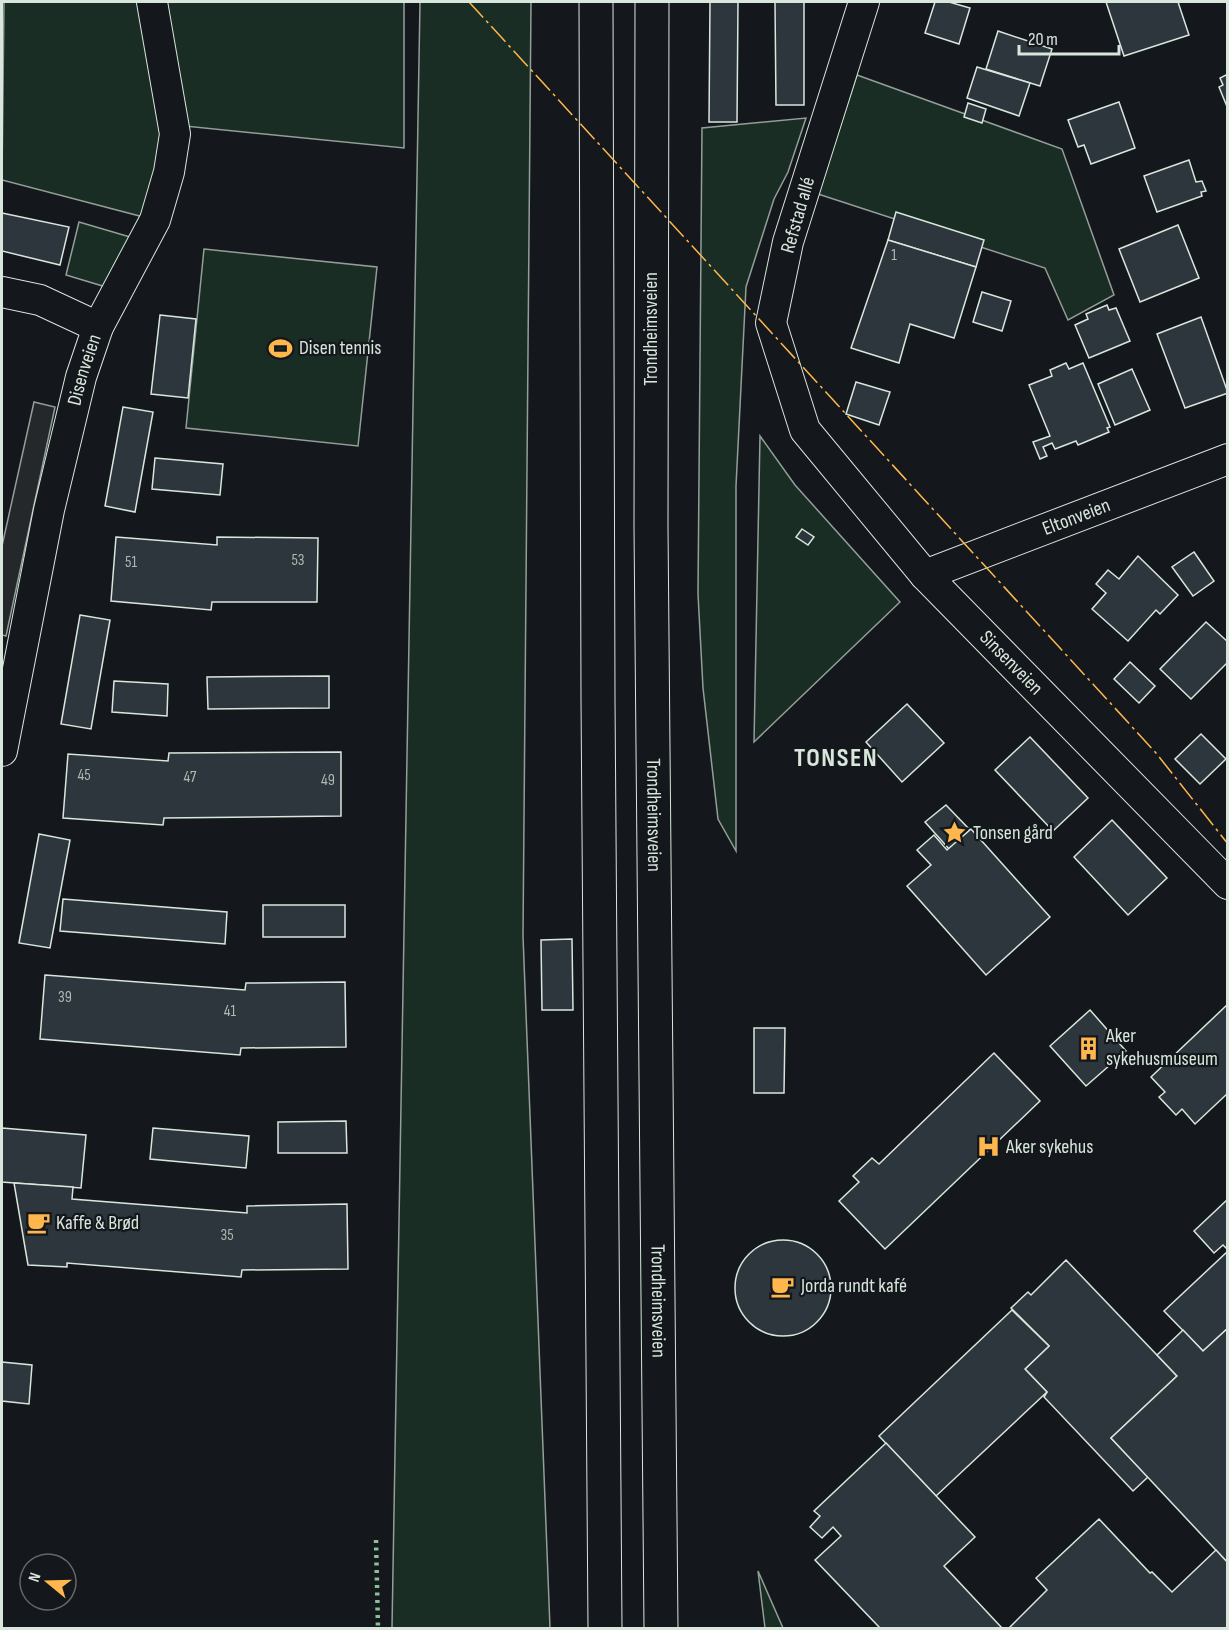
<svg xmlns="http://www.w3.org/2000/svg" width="1229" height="1630" font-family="'Sofia Sans Condensed',sans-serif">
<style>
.green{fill:#1a2d24;stroke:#939e99;stroke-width:1.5}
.parking{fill:#24282b;stroke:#939e99;stroke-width:1.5}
.building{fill:#2c363c;stroke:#d8e6dc;stroke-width:1.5}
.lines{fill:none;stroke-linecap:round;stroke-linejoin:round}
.minor-casing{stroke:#d8e6dc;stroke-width:32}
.trunk-casing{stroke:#d8e6dc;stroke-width:35}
.minor{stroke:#14181c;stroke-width:30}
.trunk{stroke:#14181c;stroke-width:33}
.hedge{stroke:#8ac095;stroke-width:4.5;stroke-dasharray:3 4.5;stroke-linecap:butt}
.power{stroke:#ffb74d;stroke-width:1.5;stroke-dasharray:21 4.5 3 4.5;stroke-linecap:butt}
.labels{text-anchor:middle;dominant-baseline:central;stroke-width:4.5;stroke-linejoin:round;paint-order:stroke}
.number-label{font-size:16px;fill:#adbab4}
.street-label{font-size:20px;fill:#d8e6dc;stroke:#14181c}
.poi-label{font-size:20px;fill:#d8e6dc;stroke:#14181c;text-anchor:start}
.district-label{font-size:26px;font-weight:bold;letter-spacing:1.5px;fill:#d8e6dc;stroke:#14181c}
</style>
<rect width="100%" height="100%" fill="#14181c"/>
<g class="green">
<polygon points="4,2 404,2 404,148 185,126 155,220 2,180"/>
<polygon points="420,2 531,2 523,936 550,1628 392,1628"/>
<polygon points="857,75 1062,149 1114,295 1068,320 1045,268 818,194"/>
<polygon points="806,118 788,172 774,199 746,287 736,486 736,851 718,819 703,688 698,594 702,128"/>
<polygon points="79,222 130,237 106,287 66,275"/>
<polygon points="204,249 377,267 358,446 186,428"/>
<polygon points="760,436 795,485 900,602 754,742"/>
<polygon points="758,1571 783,1628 765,1628"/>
</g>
<polygon class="parking" points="34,402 55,407 6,636 2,635 2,546"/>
<g class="building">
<polygon points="710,2 738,2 737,122 709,122"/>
<polygon points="775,2 804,2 804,105 776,105"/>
<polygon points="935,2 949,2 970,8 959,44 925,33"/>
<polygon points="1106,2 1178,2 1189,35 1124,56"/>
<polygon points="998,31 1052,49 1040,86 986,69"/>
<polygon points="977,67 1030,83 1019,116 967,98"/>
<polygon points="1228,74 1228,109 1219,87 1223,85 1220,78"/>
<polygon points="1119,102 1135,148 1091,164 1084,145 1078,147 1068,120"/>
<polygon points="968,103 986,109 982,123 964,117"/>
<polygon points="1189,160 1196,182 1202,181 1206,191 1201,192 1202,196 1157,212 1144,176"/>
<polygon points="896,212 984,240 976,267 888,240"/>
<polygon points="2,213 69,227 60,265 2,251"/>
<polygon points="1178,225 1199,278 1140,302 1119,249"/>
<polygon points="888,240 976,267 954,338 910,324 899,363 851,348"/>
<polygon points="982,292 1011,301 1002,331 973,322"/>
<polygon points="1107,305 1109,310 1116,308 1130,341 1089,358 1075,325 1088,319 1086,314"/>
<polygon points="160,315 196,319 188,398 151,394"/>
<polygon points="1201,317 1228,393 1185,408 1157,334"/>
<polygon points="1066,363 1069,369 1083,363 1110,427 1107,428 1109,432 1078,445 1076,441 1055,449 1052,443 1043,447 1047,456 1040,459 1033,442 1050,436 1029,385 1052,376 1050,370"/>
<polygon points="1132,369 1150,410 1115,425 1098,384"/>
<polygon points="856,382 890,392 879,425 846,414"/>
<polygon points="123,407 153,412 135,512 105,506"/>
<polygon points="155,458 223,464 220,495 152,489"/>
<polygon points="802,529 814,537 808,545 796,537"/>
<polygon points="116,537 217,545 217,537 318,538 317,602 212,602 211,610 111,601"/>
<polygon points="1194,552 1214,581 1193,596 1172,567"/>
<polygon points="1138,556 1178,595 1160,614 1156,610 1128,641 1092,609 1106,593 1096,584 1108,570 1119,579"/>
<polygon points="80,615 110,620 91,729 61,724"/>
<polygon points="1206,622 1228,642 1228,662 1191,699 1160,669"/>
<polygon points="1130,662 1155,686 1139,703 1114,679"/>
<polygon points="329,676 329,708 208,709 207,677"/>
<polygon points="114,681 168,684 167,716 112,712"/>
<polygon points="907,704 944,743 902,782 866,742"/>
<polygon points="1201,734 1226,759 1200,784 1175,759"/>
<polygon points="1030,737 1088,798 1053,831 995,770"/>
<polygon points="341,752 341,816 164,818 163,825 63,818 68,754 168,761 169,753"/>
<polygon points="946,805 970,830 949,849 925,822"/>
<polygon points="1112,820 1167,878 1128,915 1074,857"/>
<polygon points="971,829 1050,917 986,975 907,886 931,865 917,850 934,835 947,850"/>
<polygon points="39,834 70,840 50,948 19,943"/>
<polygon points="63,899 227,912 225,944 60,931"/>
<rect x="263" y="905" width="82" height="32"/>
<polygon points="572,939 573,1010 542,1010 541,940"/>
<polygon points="45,975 245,990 246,983 345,982 346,1047 241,1048 240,1055 40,1039"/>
<polygon points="1228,1004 1228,1093 1195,1124 1182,1109 1176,1115 1159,1097 1165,1092 1151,1077"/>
<polygon points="1090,1010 1126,1051 1086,1086 1050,1046"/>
<polygon points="754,1028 785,1028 784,1093 754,1093"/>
<polygon points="994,1053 1040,1101 885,1249 839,1201 859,1182 853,1176 872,1158 879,1164"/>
<polygon points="346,1121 347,1153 278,1153 278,1122"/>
<polygon points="2,1128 86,1135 81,1188 2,1182"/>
<polygon points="153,1128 249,1136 246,1168 150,1159"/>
<polygon points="14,1183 73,1187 72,1199 247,1213 247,1206 347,1204 348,1269 242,1270 241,1277 67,1263 67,1267 28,1265"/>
<polygon points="1228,1199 1228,1250 1223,1245 1214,1253 1194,1231"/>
<circle cx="783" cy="1288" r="48"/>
<polygon points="1228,1251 1228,1328 1203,1351 1164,1311"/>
<polygon points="1066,1260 1177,1376 1111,1438 1148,1477 1133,1491 1044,1397 1047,1392 1025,1369 1049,1346 1011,1308 1028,1292 1031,1295"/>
<polygon points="1012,1310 1049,1346 1025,1369 1047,1392 936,1496 879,1436"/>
<polygon points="1228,1328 1228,1563 1111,1438 1177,1376 1157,1355 1183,1330 1203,1351"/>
<polygon points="2,1362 32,1365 29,1404 2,1401"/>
<polygon points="886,1443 975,1537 944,1566 1002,1628 880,1628 815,1560 841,1536 833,1527 822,1538 810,1527 820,1516 814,1511"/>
<polygon points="1099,1519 1150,1573 1152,1572 1172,1592 1216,1550 1228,1563 1228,1628 1009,1628 1047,1590 1036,1578"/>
</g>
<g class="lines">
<defs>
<g id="minor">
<path id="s1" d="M864 2 788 242 771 323 805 430 925 575 1228 884"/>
<polyline points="2,292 40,300 98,327"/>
<path id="s2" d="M925 575 1228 459"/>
<path id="s3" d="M2 751 49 510 81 377 98 327 155 220 169 172 175 134 152 2"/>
</g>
<g id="trunk">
<polyline points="596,2 598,699 605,1628"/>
<path id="s4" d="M652 2 651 527 661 1628"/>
</g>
</defs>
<use href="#minor" class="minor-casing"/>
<use href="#trunk" class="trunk-casing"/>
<use href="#minor" class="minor"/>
<use href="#trunk" class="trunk"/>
<polyline class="hedge" points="376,1540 378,1628"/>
<polyline class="power" points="469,2 1156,753 1228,844"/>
</g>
<defs>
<symbol id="stadium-bare" viewBox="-9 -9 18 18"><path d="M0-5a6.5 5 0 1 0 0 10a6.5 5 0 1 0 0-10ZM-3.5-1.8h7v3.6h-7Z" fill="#ffb74d" stroke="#14181c" stroke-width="2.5" paint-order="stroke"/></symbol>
<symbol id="sight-bare" viewBox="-9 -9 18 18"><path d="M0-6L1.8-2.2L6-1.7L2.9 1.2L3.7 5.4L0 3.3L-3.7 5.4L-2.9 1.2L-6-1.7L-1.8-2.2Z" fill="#ffb74d" stroke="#14181c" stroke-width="2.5" paint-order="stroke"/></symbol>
<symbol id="building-bare" viewBox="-9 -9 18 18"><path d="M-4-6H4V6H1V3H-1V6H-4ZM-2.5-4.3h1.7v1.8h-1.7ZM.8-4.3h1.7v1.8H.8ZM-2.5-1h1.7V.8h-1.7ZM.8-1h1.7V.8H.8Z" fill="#ffb74d" stroke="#14181c" stroke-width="2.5" paint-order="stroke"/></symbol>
<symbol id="hospital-bare" viewBox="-9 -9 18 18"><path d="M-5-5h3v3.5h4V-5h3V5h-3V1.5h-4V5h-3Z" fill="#ffb74d" stroke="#14181c" stroke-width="2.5" paint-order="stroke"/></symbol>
<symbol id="cafe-bare" viewBox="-9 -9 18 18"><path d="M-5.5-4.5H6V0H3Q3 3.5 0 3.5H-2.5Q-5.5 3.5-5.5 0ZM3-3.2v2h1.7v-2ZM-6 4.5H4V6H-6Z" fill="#ffb74d" stroke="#14181c" stroke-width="2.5" paint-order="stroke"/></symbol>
</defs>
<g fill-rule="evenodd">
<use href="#stadium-bare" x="264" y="332" width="33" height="33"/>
<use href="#sight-bare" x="938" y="816" width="33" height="33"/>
<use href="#building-bare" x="1072" y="1032" width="33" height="33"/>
<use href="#hospital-bare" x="972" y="1130" width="33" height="33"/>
<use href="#cafe-bare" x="22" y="1206" width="33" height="33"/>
<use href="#cafe-bare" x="766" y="1270" width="33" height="33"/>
</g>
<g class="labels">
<g class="number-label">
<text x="894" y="255">1</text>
<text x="298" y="560">53</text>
<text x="131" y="562">51</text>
<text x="84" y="775">45</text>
<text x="190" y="777">47</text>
<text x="328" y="780">49</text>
<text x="65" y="997">39</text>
<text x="230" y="1011">41</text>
<text x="227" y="1235">35</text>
</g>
<g class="street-label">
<text transform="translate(798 215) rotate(-74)">Refstad allé</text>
<text transform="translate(651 329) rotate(-90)">Trondheimsveien</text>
<text stroke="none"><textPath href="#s3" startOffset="390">Disenveien</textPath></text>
<text stroke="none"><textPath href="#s2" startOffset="162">Eltonveien</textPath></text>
<text stroke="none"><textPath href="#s1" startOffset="758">Sinsenveien</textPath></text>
<text stroke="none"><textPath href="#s4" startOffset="813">Trondheimsveien</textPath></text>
<text stroke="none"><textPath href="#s4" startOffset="1299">Trondheimsveien</textPath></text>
</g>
<g class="poi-label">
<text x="299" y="348">Disen tennis</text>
<text x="973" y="833">Tonsen gård</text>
<text x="1106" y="1036">Aker<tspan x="1106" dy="23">sykehusmuseum</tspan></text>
<text x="1006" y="1147">Aker sykehus</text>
<text x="56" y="1223">Kaffe &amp; Brød</text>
<text x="801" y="1286">Jorda rundt kafé</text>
</g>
<g class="district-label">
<text x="836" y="758">TONSEN</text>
</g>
</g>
<rect width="1229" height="1630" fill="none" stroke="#d8e6dc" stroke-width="6"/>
<g transform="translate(48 1582) rotate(289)"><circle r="28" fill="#14181c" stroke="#626a69" stroke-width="1.5"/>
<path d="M0-4.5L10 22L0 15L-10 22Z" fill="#ffb74d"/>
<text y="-9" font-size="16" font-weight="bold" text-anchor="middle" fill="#d8e6dc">N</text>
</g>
<path d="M1019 45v9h100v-9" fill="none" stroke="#d8e6dc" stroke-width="3"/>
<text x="1028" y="45" font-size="18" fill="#d8e6dc" stroke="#14181c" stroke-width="4.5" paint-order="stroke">20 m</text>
</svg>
